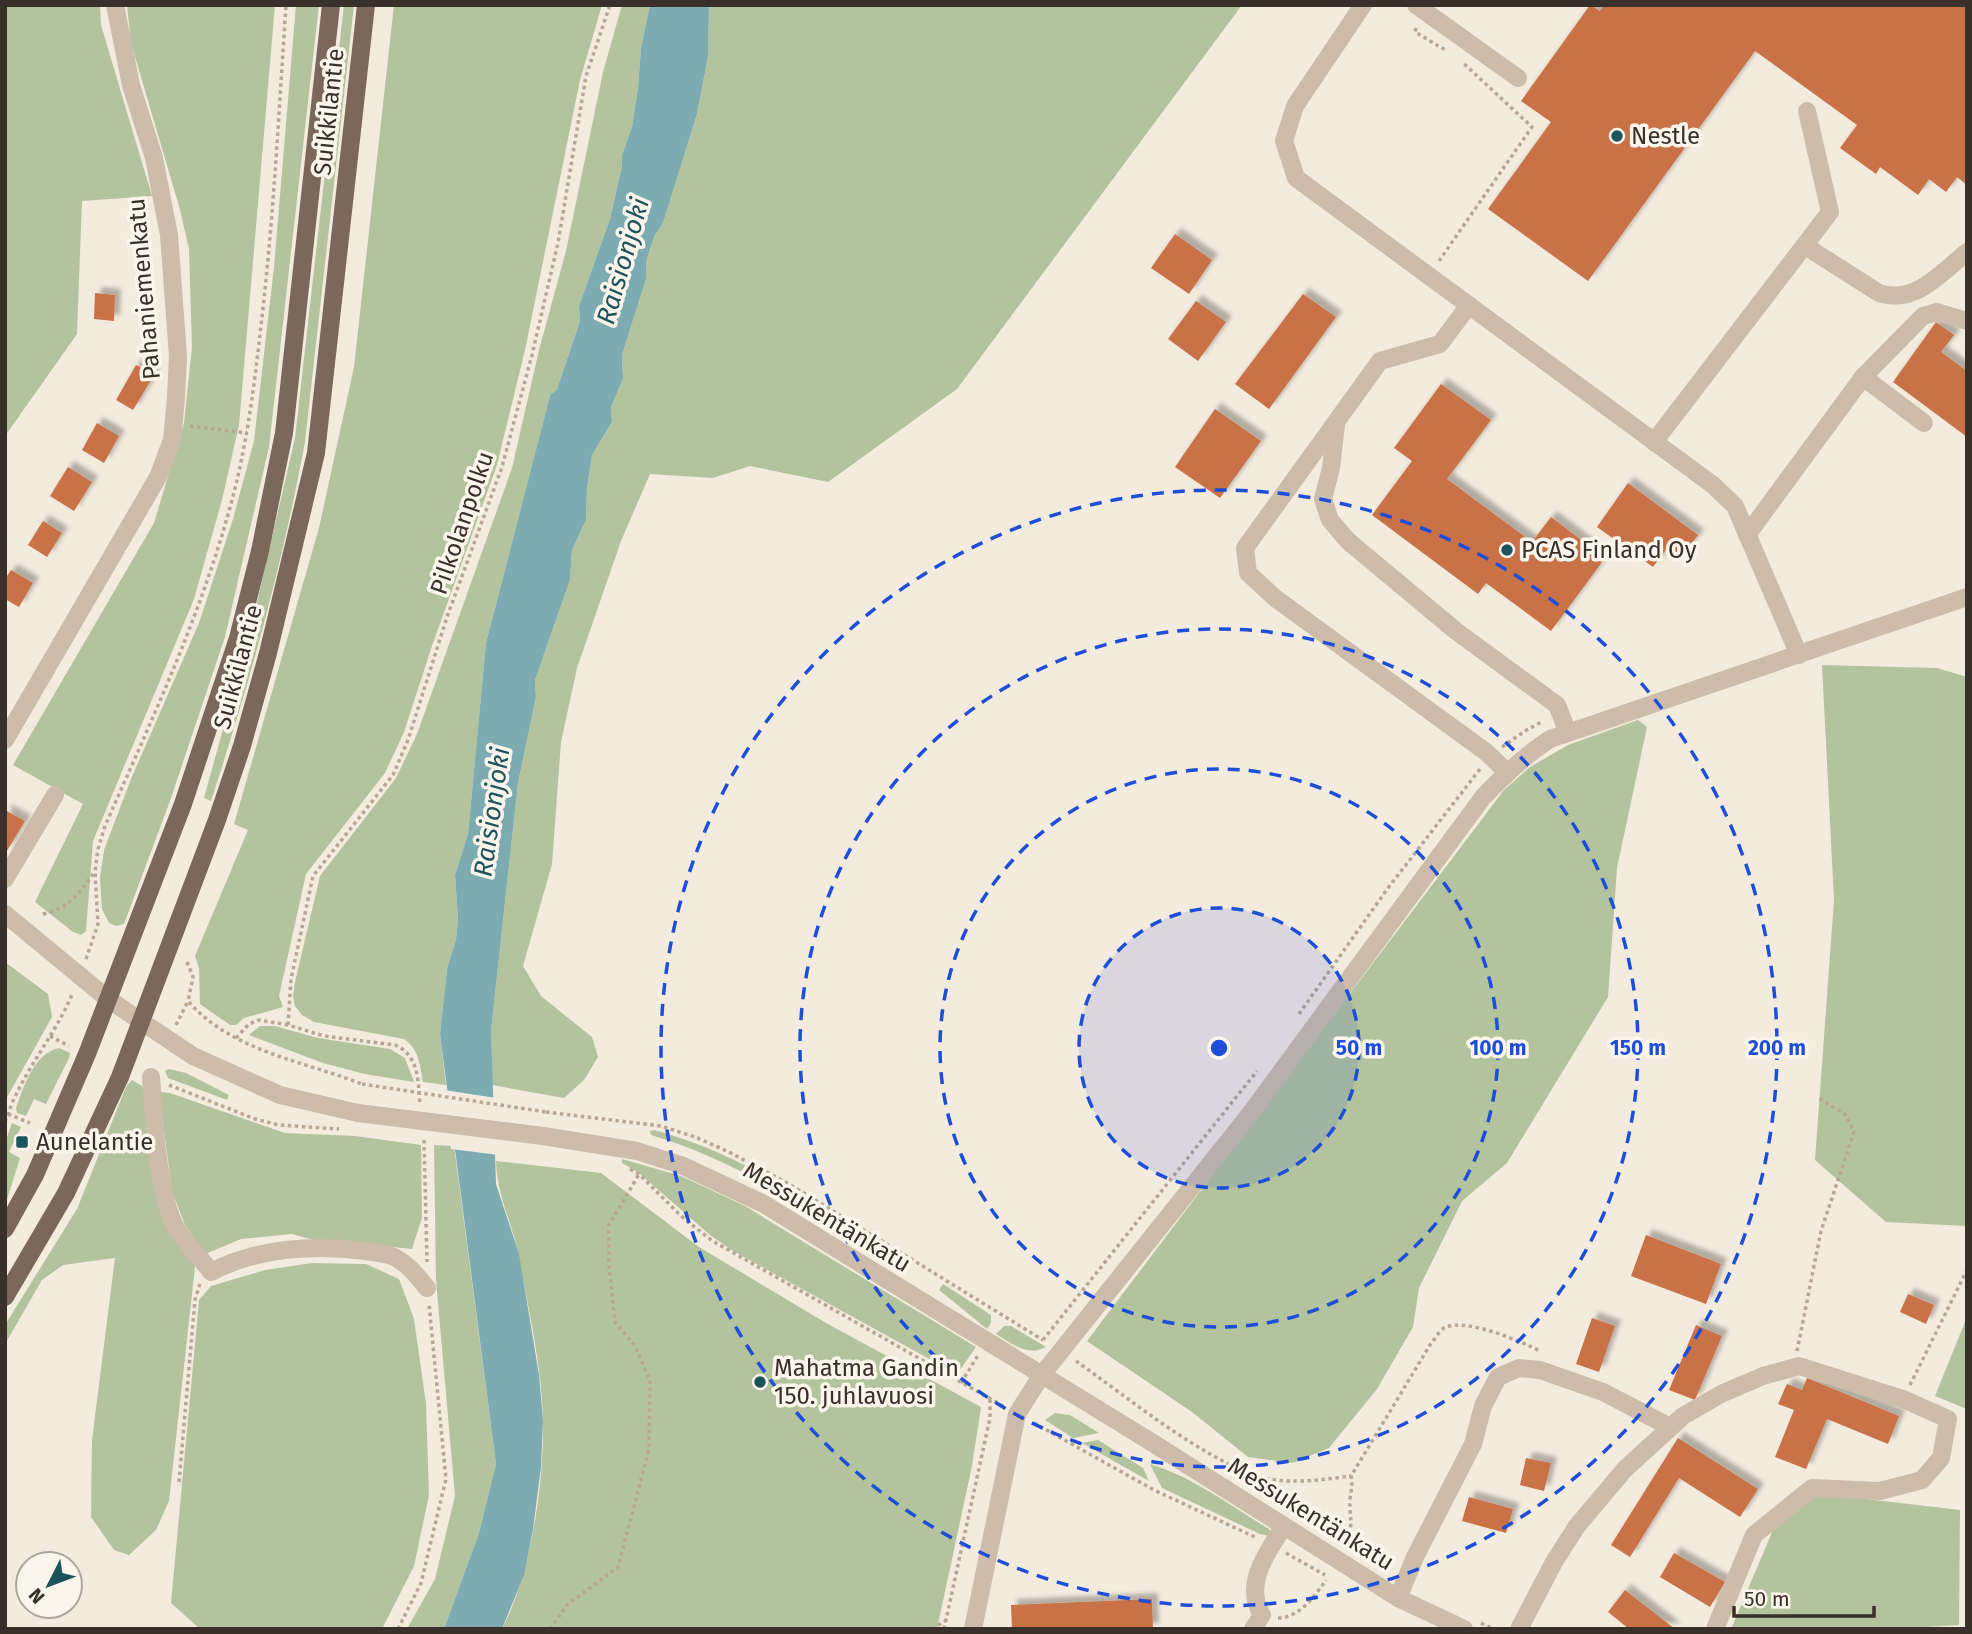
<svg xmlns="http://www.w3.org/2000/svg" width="1972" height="1634" font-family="'Fira Sans',sans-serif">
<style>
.green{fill:#b3c39d}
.water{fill:#7cabb2}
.pier{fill:#f3ebde}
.building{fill:#c97146;filter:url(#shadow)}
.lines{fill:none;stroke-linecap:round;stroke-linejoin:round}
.path{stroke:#b8a693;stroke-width:3.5;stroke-dasharray:3.5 3.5;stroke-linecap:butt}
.minor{stroke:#ccbca9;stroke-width:18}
.major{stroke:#7c685a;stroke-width:18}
.path-bridge{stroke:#b8a693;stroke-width:3.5;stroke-dasharray:3.5 3.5;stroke-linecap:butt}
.minor-bridge{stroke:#ccbca9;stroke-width:18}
.ring{fill:none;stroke:#1d4ed8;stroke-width:3.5;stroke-dasharray:12 9}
.poi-dot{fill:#1d535d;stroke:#fbf5eb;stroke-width:2.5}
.labels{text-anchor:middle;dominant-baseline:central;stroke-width:7;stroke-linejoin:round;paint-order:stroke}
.street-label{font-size:24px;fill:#393029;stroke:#fbf5eb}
.poi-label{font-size:24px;fill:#393029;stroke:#fbf5eb;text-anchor:start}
.water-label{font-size:26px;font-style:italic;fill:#1d535d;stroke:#fbf5eb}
.centre{fill:#1d4ed8;stroke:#fbf5eb;stroke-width:3.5}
.ring-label{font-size:21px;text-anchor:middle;font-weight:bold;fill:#1d4ed8;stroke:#fbf5eb;stroke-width:7;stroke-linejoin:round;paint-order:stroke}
</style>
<defs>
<filter id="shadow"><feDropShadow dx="6" dy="-6" stdDeviation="2" flood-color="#0004"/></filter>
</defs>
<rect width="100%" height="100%" fill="#f3ebde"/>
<g class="green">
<polygon points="5,5 100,5 101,25 152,196 82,201 77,334 5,436"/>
<polygon points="127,5 275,5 239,425 222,500 194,599 93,841 86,931 81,935 73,932 35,902 83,804 13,765 154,523 184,423 192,347 189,249 179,206 131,43"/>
<polygon points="296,5 319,5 269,447 225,637 170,801 124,924 116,926 109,923 102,909 100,878 104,850 131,779 199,623 233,519 254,441 274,267"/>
<path d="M344 5H354L305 442C282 566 250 682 211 801L204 798 252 624 295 438Z"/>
<polygon points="394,5 602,5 580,80 525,350 497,465 432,646 404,732 385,773 306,874 279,996 283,1007 244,1018 236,1025 230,1025 200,1004 199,968 195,956 248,830 234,824 319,528 354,367"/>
<path d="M622 5H650L641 48 638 88 632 127 622 155V166L610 219 579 306 580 321 557 389 550 397 486 643 468 834 455 875 458 920 456 939 447 969 440 1034 446 1085 423 1082C420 1065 419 1049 404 1039L314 1022 302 1015 295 1006 293 996 295 982 320 876 396 778 417 734 512 468 539 350 566 251 603 72Z"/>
<polygon points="709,5 1242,5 957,389 828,482 750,466 713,478 650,474 621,541 577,668 561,742 552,864 523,966 541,996 592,1037 598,1057 584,1080 564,1098 492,1085 491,1031 518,783 536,697 535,680 570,580 572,550 586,520 587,488 592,455 612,422 611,407 623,379 622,355 646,279 646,262 654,237 663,223 697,114 708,57"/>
<polygon points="1822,665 1937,668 1967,677 1967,1226 1886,1222 1815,1160 1834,900"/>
<polygon points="1638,720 1647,727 1617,868 1608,997 1507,1163 1462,1201 1419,1288 1413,1327 1377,1389 1329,1448 1293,1463 1248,1457 1192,1412 1087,1341 1504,790 1530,767 1568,745"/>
<polygon points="5,962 48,994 52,1017 5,1101"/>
<polygon points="260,1026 275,1026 318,1038 390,1049 405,1058 414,1082 365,1074 323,1063 249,1035"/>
<path d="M59 1048 70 1053 69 1058 46 1104 34 1099 26 1116 17 1113 16 1108C23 1088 34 1053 59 1048Z"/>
<polygon points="169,1069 186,1073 229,1095 227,1100 168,1078 165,1071"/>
<polygon points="132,1080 142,1086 149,1099 153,1129 195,1267 169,1501 156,1530 129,1555 114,1550 91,1517 92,1440 115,1258 63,1265 42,1280 5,1344 5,1325 77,1209 126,1087"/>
<polygon points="159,1092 170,1093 285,1133 355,1136 421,1145 422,1218 412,1249 356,1243 317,1241 292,1234 241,1239 205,1254 185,1225 172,1191"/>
<polygon points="12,1123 21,1127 9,1152 20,1158 5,1206 5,1143"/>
<path d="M654 1130C742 1153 819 1208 896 1255L893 1261C815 1213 739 1161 651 1135L650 1131Z"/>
<polygon points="434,1145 454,1146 496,1464 479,1533 444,1629 407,1629 435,1579 455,1496 436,1280"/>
<polygon points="622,1159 681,1176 745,1206 976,1347 960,1370 953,1372 733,1251 710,1235 639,1173 622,1163"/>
<path d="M496 1161 601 1173 699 1247 826 1323 981 1407 972 1466 937 1629H502C531 1574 544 1484 543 1422 542 1367 529 1312 519 1258 513 1223 497 1198 496 1161Z"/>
<polygon points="312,1263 366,1264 399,1279 414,1319 426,1404 429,1495 414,1566 382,1629 200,1629 171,1603 199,1300 211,1286 265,1270"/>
<polygon points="943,1284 991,1315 991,1323 987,1329 939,1290"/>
<polygon points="1967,1317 1967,1409 1935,1396"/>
<path d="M1004 1326H1011L1046 1347C1027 1357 1013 1344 996 1334Z"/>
<polygon points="1055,1413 1070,1415 1099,1433 1073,1438 1045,1420"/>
<polygon points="1098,1440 1143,1468 1149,1481 1082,1443"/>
<path d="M1150 1464C1193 1477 1231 1506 1269 1529L1272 1534 1270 1536 1260 1534 1162 1488Z"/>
<polygon points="1815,1493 1960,1510 1959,1625 1892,1629 1731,1629 1773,1530"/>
</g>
<polygon class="water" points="650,5 709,5 708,57 697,114 663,223 654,237 646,262 646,279 622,355 623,379 611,407 612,422 592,455 587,488 586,520 572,550 570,580 535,680 536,697 518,783 491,1031 496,1184 519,1254 539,1375 543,1421 541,1467 533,1530 524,1575 502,1629 444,1629 479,1533 496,1464 440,1034 447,969 456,939 458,920 455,875 468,834 486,643 550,396 557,389 580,321 579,306 610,219 622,166 622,155 632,127 638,88 641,48"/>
<polygon class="pier" points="444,1090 496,1098 499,1155 451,1149"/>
<g class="building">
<polygon points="1590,5 1600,11 1604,5 1967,5 1967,185 1957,177 1946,192 1929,179 1918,195 1880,167 1876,174 1840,148 1857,125 1755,51 1588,281 1488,209 1551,122 1521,101"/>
<polygon points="1175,234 1212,260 1189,294 1151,268"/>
<polygon points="95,293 115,295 114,321 94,319"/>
<polygon points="1303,294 1336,317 1269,409 1235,384"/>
<polygon points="1196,301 1226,322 1198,361 1168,339"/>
<polygon points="1936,322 1954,335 1941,352 1967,371 1967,437 1893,382"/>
<polygon points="136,365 154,375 133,410 116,400"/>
<polygon points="1441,384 1491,420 1447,479 1532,542 1551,517 1605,558 1551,631 1486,583 1478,594 1372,515 1412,461 1394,448"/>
<polygon points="1215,409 1261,441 1220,498 1175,467"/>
<polygon points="97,423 119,436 104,463 82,450"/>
<polygon points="68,467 92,482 74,511 50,496"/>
<polygon points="1628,483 1698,535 1682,556 1668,547 1653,567 1597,527"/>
<polygon points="43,521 62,533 47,557 28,545"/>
<polygon points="11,570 33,583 19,607 5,599 5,579"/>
<polygon points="5,810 25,821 5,854"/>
<polygon points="1646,1235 1721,1264 1706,1304 1631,1276"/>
<polygon points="1908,1294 1934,1305 1926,1324 1900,1312"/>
<polygon points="1592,1318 1615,1326 1599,1372 1576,1364"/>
<polygon points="1696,1325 1722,1336 1695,1400 1669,1390"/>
<polygon points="1807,1378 1899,1416 1888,1444 1827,1419 1806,1469 1775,1457 1794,1410 1778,1404 1787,1384 1802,1390"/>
<polygon points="1678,1438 1758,1489 1740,1517 1679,1478 1630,1557 1611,1545"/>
<polygon points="1526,1458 1551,1463 1544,1491 1520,1485"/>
<polygon points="1469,1497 1513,1509 1506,1533 1462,1521"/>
<polygon points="1674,1553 1725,1582 1710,1607 1660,1577"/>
<polygon points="1625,1590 1675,1629 1629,1629 1608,1612"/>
<polygon points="1152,1599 1153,1629 1012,1629 1011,1605"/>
</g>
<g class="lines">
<g class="path">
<polyline points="1416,28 1415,32 1447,51"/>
<polyline points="1439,261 1532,127 1462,62"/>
<polyline points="190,426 247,433"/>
<polyline points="1502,747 1525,731 1543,721"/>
<path d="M43 914C68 909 79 894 93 874"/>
<path d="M86 959 98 924 95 872 98 849 105 826C152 719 202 613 232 500 248 440 255 379 262 317 274 213 279 109 286 5"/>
<path d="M187 962 193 977 188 1001C231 1051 303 1061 362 1084"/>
<polyline points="1299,1014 1388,888 1480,769"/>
<polyline points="176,1025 188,1001"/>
<polyline points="288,1025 291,979 313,876 393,775 408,740 447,617 502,467 532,355 558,243 586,76 610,5"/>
<polyline points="50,1036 69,1046"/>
<path d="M236 1038 249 1024 259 1020 288 1025 324 1036 395 1045C419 1055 418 1081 420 1104"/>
<polyline points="169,1085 255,1119 279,1125 339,1129"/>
<polyline points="546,1112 661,1126 695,1137 729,1152 789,1184 1043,1340"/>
<polyline points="8,1114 30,1123"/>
<path d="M5 1122C21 1072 54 1039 73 992"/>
<polyline points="424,1140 427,1262"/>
<polyline points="630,1169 639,1174 681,1216 711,1240 1003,1406"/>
<polyline points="1043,1340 1257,1071"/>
<polyline points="1797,1351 1821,1231 1854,1132 1845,1114 1817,1097"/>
<path d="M1076 1361C1126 1396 1213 1468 1270 1479 1296 1484 1326 1479 1351 1476"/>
<polyline points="961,1383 978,1355"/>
<polyline points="1910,1385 1967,1270"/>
<polyline points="1034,1423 1154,1490 1257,1538"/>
<polyline points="179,1482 195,1300 200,1283"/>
<path d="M1347 1541C1354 1521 1349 1518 1350 1499 1351 1490 1353 1485 1351 1476L1430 1345C1434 1340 1439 1331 1444 1328 1465 1317 1520 1341 1540 1351"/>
<polyline points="1286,1553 1325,1575"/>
<path d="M1278 1618C1299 1618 1315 1596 1326 1580"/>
<polyline points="1481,1623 1493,1629"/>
<polyline points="398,1629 421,1583 446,1479 429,1304"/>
<polyline points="550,1629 567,1605 618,1567 649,1449 650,1380 635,1346 615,1322 609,1266 609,1225 639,1174"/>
<polyline points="932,1629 945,1621"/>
<polyline points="944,1629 990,1418 990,1399"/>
</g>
<g class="minor">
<polyline points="1363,5 1295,106 1284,141 1296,178 1713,485 1735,506 1799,655"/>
<polyline points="1416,5 1518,78"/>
<path d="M1805 246 1879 293C1915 305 1941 273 1967 252"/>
<polyline points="1469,305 1440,344 1380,361 1245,548 1248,573 1275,598 1486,752 1507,772"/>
<polyline points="1863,377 1924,423"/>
<polyline points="1336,425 1331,468 1323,499 1330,520 1348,541 1456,631 1557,705 1568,733"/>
<polyline points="1654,442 1830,212 1807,111"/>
<polyline points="1747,535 1863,377 1923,316 1937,312 1967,321"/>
<polyline points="5,740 158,477 172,440 176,398 178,356 169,235 154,158 131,85 115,5"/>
<polyline points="5,879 55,795"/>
<polyline points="5,914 108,999 193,1056 280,1095 358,1113"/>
<path d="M151 1077C154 1118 157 1187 174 1224 182 1241 200 1256 211 1272 257 1248 314 1244 365 1251 375 1253 387 1253 396 1258 409 1265 418 1277 427 1288"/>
<polyline points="543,1136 637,1151 681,1165 762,1203 1148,1440 1398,1598 1464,1629"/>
<polyline points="1398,1598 1415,1557 1473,1444 1483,1406 1498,1377 1519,1368 1540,1370 1603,1392 1670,1427"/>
<path d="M973 1629 1017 1414 1041 1376 1250 1114 1483 797C1504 775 1524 756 1550 739L1967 597"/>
<path d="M1253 1629 1262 1615C1243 1585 1267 1552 1284 1526"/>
<polyline points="1519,1629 1554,1562 1577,1526 1625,1469 1683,1416 1721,1394 1763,1376 1799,1366 1903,1399 1948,1419 1941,1458 1922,1480 1880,1491 1812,1488 1754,1535 1715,1629"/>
</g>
<g class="major">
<polyline points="5,1229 35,1175 87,1054 183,804 238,638 260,551 284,433 331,5"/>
<polyline points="5,1297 66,1193 120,1077 217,820 242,746 268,653 316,453 366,5"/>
</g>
<polyline class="path-bridge" points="362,1084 546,1112"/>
<polyline class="minor-bridge" points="358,1113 543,1136"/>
</g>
<circle cx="1219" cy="1048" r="140" fill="#1d4ed8" fill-opacity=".12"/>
<g class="ring">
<circle cx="1219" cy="1048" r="140"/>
<circle cx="1219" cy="1048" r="279"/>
<circle cx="1219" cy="1048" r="419"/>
<circle cx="1219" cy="1048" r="558"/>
</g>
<g class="poi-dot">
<circle cx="1617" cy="136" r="7"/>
<circle cx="1507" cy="550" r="7"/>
<rect x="15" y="1135" width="14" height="14" rx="3.5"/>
<circle cx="760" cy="1382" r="7"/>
</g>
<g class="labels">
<g class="street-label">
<text transform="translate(329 112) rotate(-84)">Suikkilantie</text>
<text transform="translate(144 289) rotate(-95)">Pahaniemenkatu</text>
<text transform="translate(462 523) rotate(-71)">Pilkolanpolku</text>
<text transform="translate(238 667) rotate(-75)">Suikkilantie</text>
<text transform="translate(827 1217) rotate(31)">Messukentänkatu</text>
<text transform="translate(1311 1514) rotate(32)">Messukentänkatu</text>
</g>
<g class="poi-label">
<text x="1631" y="136">Nestle</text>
<text x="1521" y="550">PCAS Finland Oy</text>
<text x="36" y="1142">Aunelantie</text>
<text x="774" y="1368">Mahatma Gandin<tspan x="774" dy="28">150. juhlavuosi</tspan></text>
</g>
<g class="water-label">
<text transform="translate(623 261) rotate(-74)">Raisionjoki</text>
<text transform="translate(492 812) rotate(-82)">Raisionjoki</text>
</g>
</g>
<circle cx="1219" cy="1048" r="10" class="centre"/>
<g class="ring-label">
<text x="1359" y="1055">50 m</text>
<text x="1498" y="1055">100 m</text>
<text x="1638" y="1055">150 m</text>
<text x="1777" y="1055">200 m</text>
</g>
<rect width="1972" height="1634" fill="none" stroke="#393029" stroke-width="14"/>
<g transform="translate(49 1585) rotate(228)"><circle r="33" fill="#fbf5eb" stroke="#ada69d" stroke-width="2"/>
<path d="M0-5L12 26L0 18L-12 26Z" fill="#1d535d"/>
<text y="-10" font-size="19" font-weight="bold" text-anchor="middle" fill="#393029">N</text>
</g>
<path d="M1734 1606v10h140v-10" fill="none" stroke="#393029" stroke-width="3.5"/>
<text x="1744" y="1606" font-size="21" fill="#393029" stroke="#fbf5eb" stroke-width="5" paint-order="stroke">50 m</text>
</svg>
